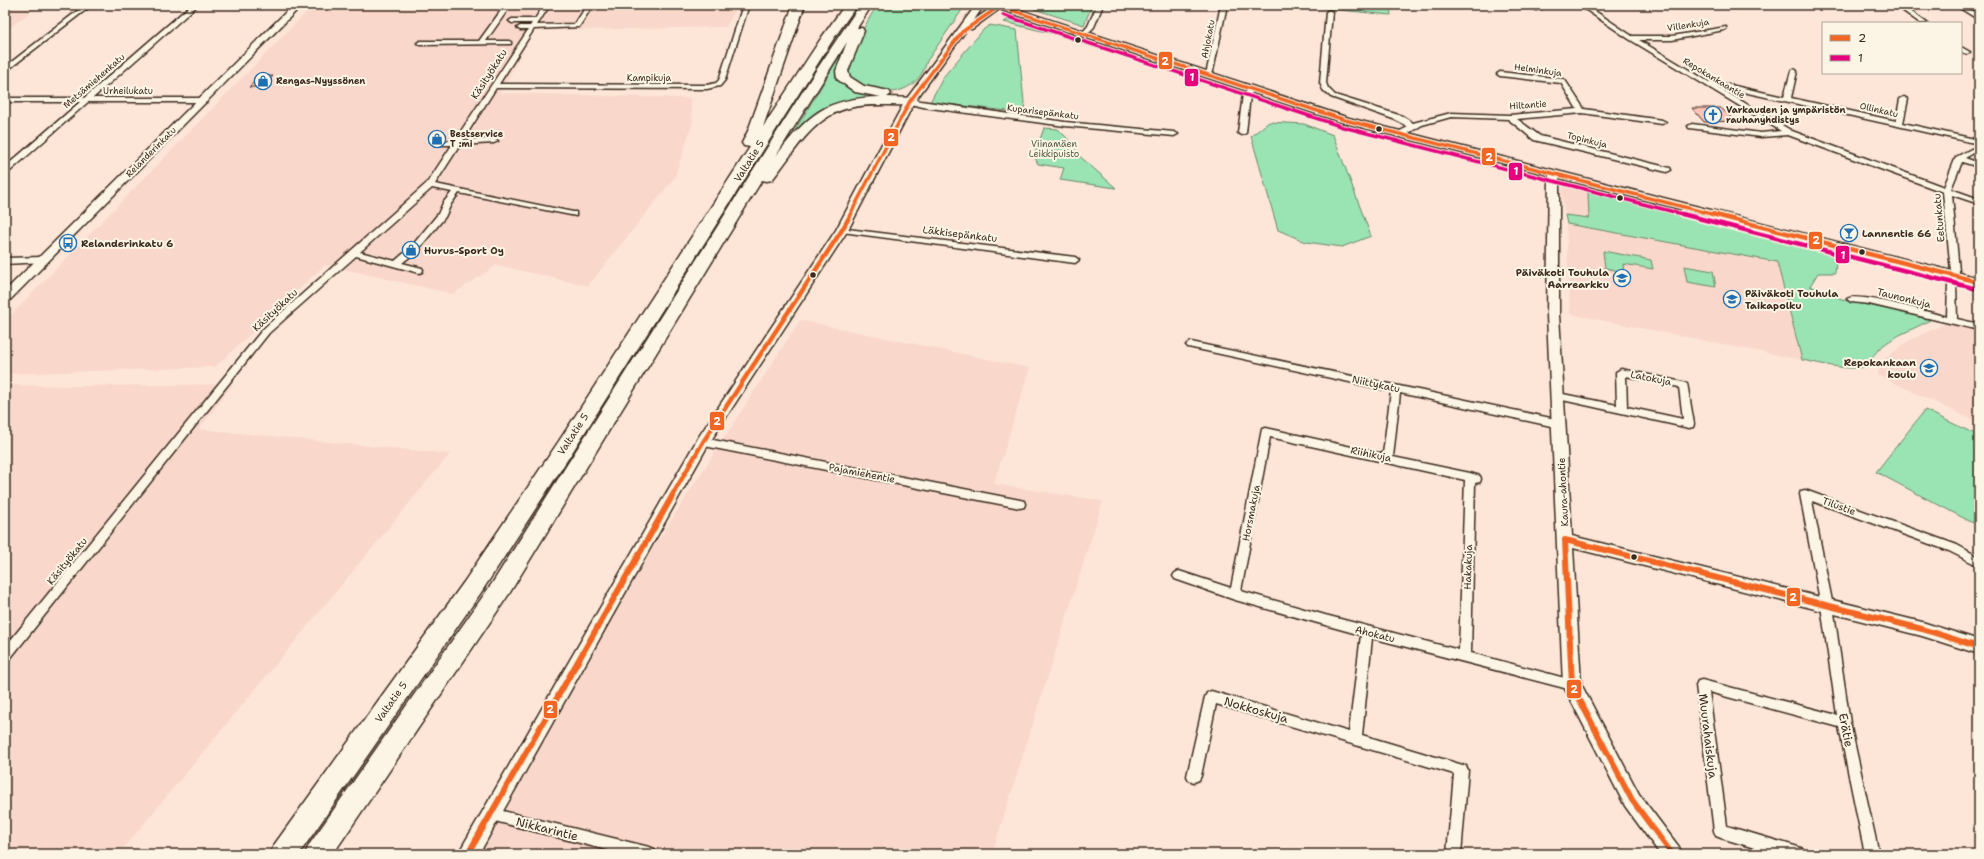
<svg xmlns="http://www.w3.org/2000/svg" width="1984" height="859" font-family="'Shantell Sans',sans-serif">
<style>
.built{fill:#f9d8cb}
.green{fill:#9ae3b3;stroke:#6a8668}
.building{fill:#fec3b9;stroke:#3b2a1e}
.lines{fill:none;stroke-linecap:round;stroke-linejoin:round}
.street-casing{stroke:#3b2a1e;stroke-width:3}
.secondary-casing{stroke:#3b2a1e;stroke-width:3}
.highway-casing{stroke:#3b2a1e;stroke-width:3}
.street{fill:#fcf5e5;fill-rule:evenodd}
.secondary{fill:#fcf5e5;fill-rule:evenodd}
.highway{fill:#fcf5e5;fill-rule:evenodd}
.bus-1-far2-casing{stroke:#fcf5e5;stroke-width:5.5}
.bus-1-far1-casing{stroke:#fcf5e5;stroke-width:8}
.bus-1-casing{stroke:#fcf5e5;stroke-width:9}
.bus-2-far1-casing{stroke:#fcf5e5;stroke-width:5.5}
.bus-2-casing{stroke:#fcf5e5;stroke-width:8}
.bus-1-far2{stroke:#f26522;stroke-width:3.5}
.bus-1-far1{stroke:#f26522;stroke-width:4.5}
.bus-1{stroke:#f26522;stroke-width:6}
.bus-2-far1{stroke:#e5007d;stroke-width:3.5}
.bus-2{stroke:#e5007d;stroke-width:4.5}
.bus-dot{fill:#3b2a1e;stroke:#fcf5e5;stroke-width:1.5}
.labels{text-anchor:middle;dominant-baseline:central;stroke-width:4;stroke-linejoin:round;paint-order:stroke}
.far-street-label{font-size:9px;fill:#3b2a1e;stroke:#fcf5e5}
.far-poi-label{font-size:9px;font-weight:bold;fill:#3b2a1e;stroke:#fcf5e5;text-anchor:start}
.far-park-label{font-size:9px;fill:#535843;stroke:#fcf5e5}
.street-label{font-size:10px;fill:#3b2a1e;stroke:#fcf5e5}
.poi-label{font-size:10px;font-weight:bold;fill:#3b2a1e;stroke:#fcf5e5;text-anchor:start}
.near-street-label{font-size:12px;fill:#3b2a1e;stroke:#fcf5e5}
.line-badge{stroke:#fcf5e5;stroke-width:1.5}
.badge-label{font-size:11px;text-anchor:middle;font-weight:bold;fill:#fff}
</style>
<rect width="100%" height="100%" fill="#fde6d8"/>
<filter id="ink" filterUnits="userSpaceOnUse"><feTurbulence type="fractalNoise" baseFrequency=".025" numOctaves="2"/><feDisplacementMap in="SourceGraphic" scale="8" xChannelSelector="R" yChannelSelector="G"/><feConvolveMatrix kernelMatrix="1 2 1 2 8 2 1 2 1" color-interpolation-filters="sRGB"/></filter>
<g filter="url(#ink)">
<g class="built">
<polygon points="5,5 41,5 5,31"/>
<polygon points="313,5 738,5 726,27 534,31 500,93 690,98 693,122 675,177 588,286 497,265 453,294 325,265 215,367 5,374 5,321"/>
<polygon points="1565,187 1588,192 1589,218 1565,215 1561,191"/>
<polygon points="1566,224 1777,262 1802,360 1570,314"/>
<polygon points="800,320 1030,368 994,484 1103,501 992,854 456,854"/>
<polygon points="1946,323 1979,330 1979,423 1877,375 1882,361 1906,342"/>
<polygon points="233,384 199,429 450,454 119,854 5,854 5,385 77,386"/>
</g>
<g class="green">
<path d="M877 5H960L962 10 927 61C919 90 893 98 865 88 859 86 853 80 847 76 847 55 866 24 877 5Z"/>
<polygon points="1026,5 1092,5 1084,25 1034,9"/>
<polygon points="1308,5 1390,5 1391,15 1308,7"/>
<polygon points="1014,16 1088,42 1102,50 1054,34 1004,22"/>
<polygon points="990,25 1017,30 1025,113 930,102 944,76 984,29"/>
<path d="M847 44 837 75C843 88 853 92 866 94L864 99C851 101 837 102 825 108 806 118 788 148 774 165Z"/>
<polygon points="1269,122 1304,124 1333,135 1371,236 1342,247 1306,242 1278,230 1251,136"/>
<polygon points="1044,128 1058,129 1073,144 1076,153 1116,188 1060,180 1064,168 1038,164 1034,156"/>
<path d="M1588 192 1837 253 1835 273H1818L1810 286 1847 301 1902 312 1930 320C1910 332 1877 340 1869 365 1854 373 1819 363 1802 360L1777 262 1567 224 1565 215 1589 218Z"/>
<polygon points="1603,251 1651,260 1653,269 1623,264 1624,272 1605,268"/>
<polygon points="1684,266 1713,271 1716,287 1687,282"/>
<polygon points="1925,410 1979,436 1979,515 1973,523 1876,472"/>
</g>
<g class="building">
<polygon points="260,76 273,76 262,87 249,87"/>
<polygon points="1692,108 1721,108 1735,121 1704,122"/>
</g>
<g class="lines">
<defs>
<g id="street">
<polygon points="85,5 92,5 5,72 5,67"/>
<polygon points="191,5 198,5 93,98 207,98 207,102 88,102 8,173 5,173 5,167 80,102 5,102 5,98 84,98"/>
<polygon points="505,5 511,5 486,41 509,41 511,42 511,44 420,45 417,43 420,41 479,41"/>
<path d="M544 5H550L537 25 575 24 587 5H593L579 27 534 29 499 84 707 85 716 83 719 80 743 5H749L725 80 720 86 707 89 496 88 463 140 494 139 498 141 494 143 460 145 435 184 573 212H576V216L459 193 451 204 445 217 417 251 402 263 422 268 423 270 422 272 419 273 356 256 269 333 9 660 5 661V647L263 329 427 183 452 145H441L437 143 441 141 455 140 528 30H520L517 28 520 26H530L532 23H512L509 21 512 19H535ZM432 188 452 192 443 203 438 214 411 247 395 261 360 252Z"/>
<polygon points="1097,5 1103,5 1094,27 1086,35 1082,35 1082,33 1088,26"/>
<polygon points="1221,5 1227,5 1213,71 1207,76 1204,74 1207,70"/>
<polygon points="1541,5 1552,5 1536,10 1533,8"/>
<path d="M1579 5H1586L1632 36H1672L1726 27V29L1724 30 1672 40H1639L1709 82 1712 81 1784 97 1791 71 1794 69 1797 71 1791 98 1896 121 1900 99 1904 97 1908 99 1903 123 1979 140V144L1716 86 1792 131 1944 187 1956 157 1979 145V150L1965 158 1979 163V167L1962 162 1951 189 1979 199V204L1952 195 1959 271 1956 284 1957 319 1979 324V330L1869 304 1851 302 1847 299C1854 291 1933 313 1947 317L1948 284 1951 271 1943 192 1788 135 1761 137 1689 128 1688 126 1692 124 1761 133 1781 131 1629 39Z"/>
<path d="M1761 5H1784C1779 8 1766 8 1761 5Z"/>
<polygon points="1895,5 1902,5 1927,23 1920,23"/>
<polygon points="1955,5 1962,5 1979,15 1979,20"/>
<polygon points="1329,10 1332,12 1326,83 1328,88 1335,95 1402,116 1413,123 1451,113 1510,115 1577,109 1561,83 1500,76 1497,74 1500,72 1563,79 1565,80 1584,109 1662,120 1666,122 1662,124 1582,113 1517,119 1540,136 1670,168 1671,170 1667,172 1534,140 1508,119 1451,117 1422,125 1402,137 1396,137 1396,133 1408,127 1396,120 1331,97 1323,90 1320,83 1326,12"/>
<polygon points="1961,47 1970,52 1967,54 1961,52"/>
<polygon points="1251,88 1254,90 1250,95 1246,133 1242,135 1238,133 1243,94"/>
<polygon points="907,99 1065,122 1174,132 1178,134 1174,136 1065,126 923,107 907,103"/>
<polygon points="839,228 1075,257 1079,260 1075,263 842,232 839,232"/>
<polygon points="42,257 45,258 45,262 5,264 5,258"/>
<path d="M1191 342 1560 420 1565 424 1560 428 1400 393 1393 457 1470 473 1480 476 1481 479 1480 482 1475 483 1471 653 1572 680 1576 681 1578 685 1576 689 1572 690 1372 638 1362 735 1466 766 1468 770 1461 854H1447L1454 774 1216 704 1201 776 1199 780 1194 782 1189 780 1187 776 1205 697 1207 693 1211 691 1349 732 1361 635 1235 600 1175 579 1173 576 1175 573 1179 571 1231 588 1262 429 1266 428 1383 454 1391 391 1188 347 1186 345ZM1270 437 1465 480 1459 650 1325 615 1241 591Z"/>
<path d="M1621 369 1687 383 1694 424 1693 427 1689 428 1558 399 1553 396 1558 393 1617 405 1616 372ZM1626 376 1679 387 1683 419 1627 407Z"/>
<polygon points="703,438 1020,500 1024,501 1025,504 1024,507 1020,508 699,445 698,442 699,439"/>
<polygon points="1805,490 1957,545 1979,557 1979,566 1949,551 1812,501 1833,606 1850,723 1879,854 1865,854 1839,727 1709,692 1727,826 1798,847 1803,849 1805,854 1775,854 1721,838 1716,836 1714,831 1696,685 1698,681 1702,680 1837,715 1821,606 1800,494 1801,491"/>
<polygon points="491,808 649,847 654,849 656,854 622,854 491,820 486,819 484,814 486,809"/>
</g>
<g id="secondary">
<polygon points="293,5 302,5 9,301 5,302 5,291"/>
<polygon points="976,5 984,5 974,20 991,8 997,8 998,10 972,29 967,29 915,101 848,230 708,445 479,854 458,854 698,438 836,230 905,101"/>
<polygon points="1005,5 1349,118 1979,278 1979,286 1559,178 1559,315 1572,536 1922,622 1979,640 1979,654 1922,636 1573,548 1581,684 1639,794 1679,847 1682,854 1660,854 1625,806 1563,685 1547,315 1549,175 1341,122 1002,10 1002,6"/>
</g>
<g id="highway">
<polygon points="793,5 805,5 763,127 822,37 845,5 857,5 834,38 573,451 480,594 299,854 270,854 274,845 464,582 559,441 750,147 744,146 742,143 748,131"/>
<path d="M860 5H872L857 28H862L864 31 848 71 850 77 864 86 889 91 891 94 887 97 915 98 917 101 915 104 910 105C890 106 868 103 849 108 813 116 793 154 772 180L767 181 762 180 509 594 333 854H305L309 845 493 582 815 72ZM847 42 836 71 837 79 855 92 881 97C825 98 809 114 776 156Z"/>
</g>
</defs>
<use href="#street" class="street-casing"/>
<use href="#secondary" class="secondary-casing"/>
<use href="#highway" class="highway-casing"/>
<use href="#street" class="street"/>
<use href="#secondary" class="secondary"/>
<use href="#highway" class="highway"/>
<defs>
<g id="bus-1-far2">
<polyline points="1005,8 1345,120 1715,215"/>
<polyline points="850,215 910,101 962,32 994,10"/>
</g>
<g id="bus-1-far1">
<polyline points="1712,214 1979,282"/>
<polyline points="673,494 703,442 842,230 851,214"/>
</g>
<g id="bus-1">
<polyline points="468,854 674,493"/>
<polyline points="1672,854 1632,800 1572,685 1565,540 1922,629 1979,647"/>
</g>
<polyline id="bus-2-far1" points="1003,15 1343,127 1686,215"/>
<polyline id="bus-2" points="1682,214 1977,289"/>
</defs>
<use href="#bus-1-far2" class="bus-1-far2-casing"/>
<use href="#bus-1-far1" class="bus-1-far1-casing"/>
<use href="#bus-1" class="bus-1-casing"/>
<use href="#bus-2-far1" class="bus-2-far1-casing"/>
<use href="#bus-2" class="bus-2-casing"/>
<use href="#bus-1-far2" class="bus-1-far2"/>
<use href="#bus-1-far1" class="bus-1-far1"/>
<use href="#bus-1" class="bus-1"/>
<use href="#bus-2-far1" class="bus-2-far1"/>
<use href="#bus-2" class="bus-2"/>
</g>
</g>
<defs>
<symbol id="shop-ring" viewBox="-11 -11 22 22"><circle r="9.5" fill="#fcf5e5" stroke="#1f6fb2" stroke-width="1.5"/><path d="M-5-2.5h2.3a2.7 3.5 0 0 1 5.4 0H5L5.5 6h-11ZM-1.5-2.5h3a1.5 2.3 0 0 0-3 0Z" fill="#1f6fb2"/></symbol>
<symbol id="church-ring" viewBox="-11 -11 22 22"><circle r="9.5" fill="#fcf5e5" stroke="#1f6fb2" stroke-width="1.5"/><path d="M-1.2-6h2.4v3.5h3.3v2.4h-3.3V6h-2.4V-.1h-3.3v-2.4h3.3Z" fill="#1f6fb2"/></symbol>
<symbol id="bar-ring" viewBox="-11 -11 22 22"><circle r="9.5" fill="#fcf5e5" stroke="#1f6fb2" stroke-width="1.5"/><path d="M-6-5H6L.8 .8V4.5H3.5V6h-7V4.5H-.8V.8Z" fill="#1f6fb2"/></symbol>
<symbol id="bus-ring" viewBox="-11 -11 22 22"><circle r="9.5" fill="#fcf5e5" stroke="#1f6fb2" stroke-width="1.5"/><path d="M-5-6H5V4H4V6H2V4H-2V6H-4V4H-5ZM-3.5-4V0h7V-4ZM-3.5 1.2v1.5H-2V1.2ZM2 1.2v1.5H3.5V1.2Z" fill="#1f6fb2"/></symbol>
<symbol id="school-ring" viewBox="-11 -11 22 22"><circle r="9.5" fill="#fcf5e5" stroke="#1f6fb2" stroke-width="1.5"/><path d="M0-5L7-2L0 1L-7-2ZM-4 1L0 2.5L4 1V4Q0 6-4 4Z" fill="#1f6fb2"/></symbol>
</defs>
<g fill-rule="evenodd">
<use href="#shop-ring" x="253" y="71" width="20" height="20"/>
<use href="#church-ring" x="1703" y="105" width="20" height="20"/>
<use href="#shop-ring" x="427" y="129" width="20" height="20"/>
<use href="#bar-ring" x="1839" y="223" width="20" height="20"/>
<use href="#bus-ring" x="58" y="233" width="20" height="20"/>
<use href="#shop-ring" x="401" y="240" width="20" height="20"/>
<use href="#school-ring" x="1612" y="268" width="20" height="20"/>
<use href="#school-ring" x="1722" y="289" width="20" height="20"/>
<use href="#school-ring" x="1919" y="358" width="20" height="20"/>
</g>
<g class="bus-dot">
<circle cx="1078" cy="40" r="3.5"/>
<circle cx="1379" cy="129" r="3.5"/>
<circle cx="1620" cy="198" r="3.5"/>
<circle cx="1862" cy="252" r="3.5"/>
<circle cx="813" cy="275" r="3.5"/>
<circle cx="1634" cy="557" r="3.5"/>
</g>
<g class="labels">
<g class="far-street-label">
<text transform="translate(1688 25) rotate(-9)">Villenkuja</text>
<text transform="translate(1208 39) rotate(-79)">Ahjokatu</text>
<text transform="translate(1538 70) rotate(8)">Helminkuja</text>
<text x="649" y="78">Kampikuja</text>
<text transform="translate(1714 78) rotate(31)">Repokankaantie</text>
<text transform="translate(94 81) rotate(-41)">Metsämiehenkatu</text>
<text x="128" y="91">Urheilukatu</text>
<text transform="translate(1528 105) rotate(-4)">Hiltantie</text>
<text transform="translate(1879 110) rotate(13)">Ollinkatu</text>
<text transform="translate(1043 112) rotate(7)">Kuparisepänkatu</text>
<text transform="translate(1587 140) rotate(14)">Topinkuja</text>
<text transform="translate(151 152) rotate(-45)">Relanderinkatu</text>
</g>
<g class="far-poi-label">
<text x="276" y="81">Rengas-Nyyssönen</text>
<text x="1726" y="110">Varkauden ja ympäristön<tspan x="1726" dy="10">rauhanyhdistys</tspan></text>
<text x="450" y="134">Bestservice<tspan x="450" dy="10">T :mi</tspan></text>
</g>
<g class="far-park-label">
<text x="1054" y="144">Viinamäen<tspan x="1054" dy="10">Leikkipuisto</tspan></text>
</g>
<g class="street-label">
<text transform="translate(489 74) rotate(-57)">Käsityökatu</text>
<text transform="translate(749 161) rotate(-58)">Valtatie 5</text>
<text transform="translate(1939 218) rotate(-95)">Eetunkatu</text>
<text transform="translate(960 234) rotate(7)">Läkkisepänkatu</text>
<text transform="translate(1904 298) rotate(14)">Taunonkuja</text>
<text transform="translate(275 310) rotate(-43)">Käsityökatu</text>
<text transform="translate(1651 378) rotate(11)">Latokuja</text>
<text transform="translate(1376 384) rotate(12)">Niittykatu</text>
<text transform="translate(573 434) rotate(-57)">Valtatie 5</text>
<text transform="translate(1371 454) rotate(12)">Riihikuja</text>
<text transform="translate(862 473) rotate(11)">Pajamiehentie</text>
<text transform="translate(1563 492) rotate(-93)">Kaura-ahontie</text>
<text transform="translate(1839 506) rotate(20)">Tilustie</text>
<text transform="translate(1251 513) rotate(-79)">Horsmakuja</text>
<text transform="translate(67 561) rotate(-51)">Käsityökatu</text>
<text transform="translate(1468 567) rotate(-88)">Hakakuja</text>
<text transform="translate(1375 634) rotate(14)">Ahokatu</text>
<text transform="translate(391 702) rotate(-55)">Valtatie 5</text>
</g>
<g class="poi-label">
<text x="1862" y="233">Lannentie 66</text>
<text x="81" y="243">Relanderinkatu 6</text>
<text x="424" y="250">Hurus-Sport Oy</text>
<text x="1609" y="272" text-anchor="end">Päiväkoti Touhula<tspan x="1609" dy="12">Aarrearkku</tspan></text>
<text x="1745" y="293">Päiväkoti Touhula<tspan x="1745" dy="12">Taikapolku</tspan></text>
<text x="1916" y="362" text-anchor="end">Repokankaan<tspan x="1916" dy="12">koulu</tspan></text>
</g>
<g class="near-street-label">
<text transform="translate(1256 710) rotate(16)">Nokkoskuja</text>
<text transform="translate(1846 730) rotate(79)">Erätie</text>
<text transform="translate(1708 736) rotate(83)">Muurahaiskuja</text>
<text transform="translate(547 829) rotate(14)">Nikkarintie</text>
</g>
</g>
<g class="line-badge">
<rect x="1158" y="51" width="15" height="19" rx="4" fill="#f26522"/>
<rect x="1184" y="68" width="15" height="19" rx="4" fill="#e5007d"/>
<rect x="883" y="128" width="16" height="19" rx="4" fill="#f26522"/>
<rect x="1481" y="147" width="15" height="19" rx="4" fill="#f26522"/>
<rect x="1508" y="162" width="15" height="19" rx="4" fill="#e5007d"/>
<rect x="1808" y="231" width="15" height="19" rx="4" fill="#f26522"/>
<rect x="1835" y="245" width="15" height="19" rx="4" fill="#e5007d"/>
<rect x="709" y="411" width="16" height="20" rx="4" fill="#f26522"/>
<rect x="1786" y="587" width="15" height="20" rx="4" fill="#f26522"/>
<rect x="1566" y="679" width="16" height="20" rx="4" fill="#f26522"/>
<rect x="543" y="700" width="15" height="19" rx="4" fill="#f26522"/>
</g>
<g class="badge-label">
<text x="1165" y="65">2</text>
<text x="1192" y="81">1</text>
<text x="891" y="141">2</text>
<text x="1489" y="161">2</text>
<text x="1516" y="175">1</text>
<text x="1816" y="244">2</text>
<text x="1843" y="259">1</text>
<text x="717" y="425">2</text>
<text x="1793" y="601">2</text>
<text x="1574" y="693">2</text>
<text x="550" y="713">2</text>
</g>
<rect width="1984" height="859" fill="none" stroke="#fcf5e5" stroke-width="20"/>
<rect x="10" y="10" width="1964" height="839" fill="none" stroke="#3b2a1e" stroke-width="1.5" filter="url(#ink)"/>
<rect x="1822" y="22" width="140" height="52" fill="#fcf5e5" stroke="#afa495"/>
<rect x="1830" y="35" width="20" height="6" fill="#f26522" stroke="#afa495"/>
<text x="1858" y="42" font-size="12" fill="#3b2a1e">2</text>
<rect x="1830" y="55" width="20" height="6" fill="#e5007d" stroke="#afa495"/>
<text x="1858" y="62" font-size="12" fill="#3b2a1e">1</text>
</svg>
